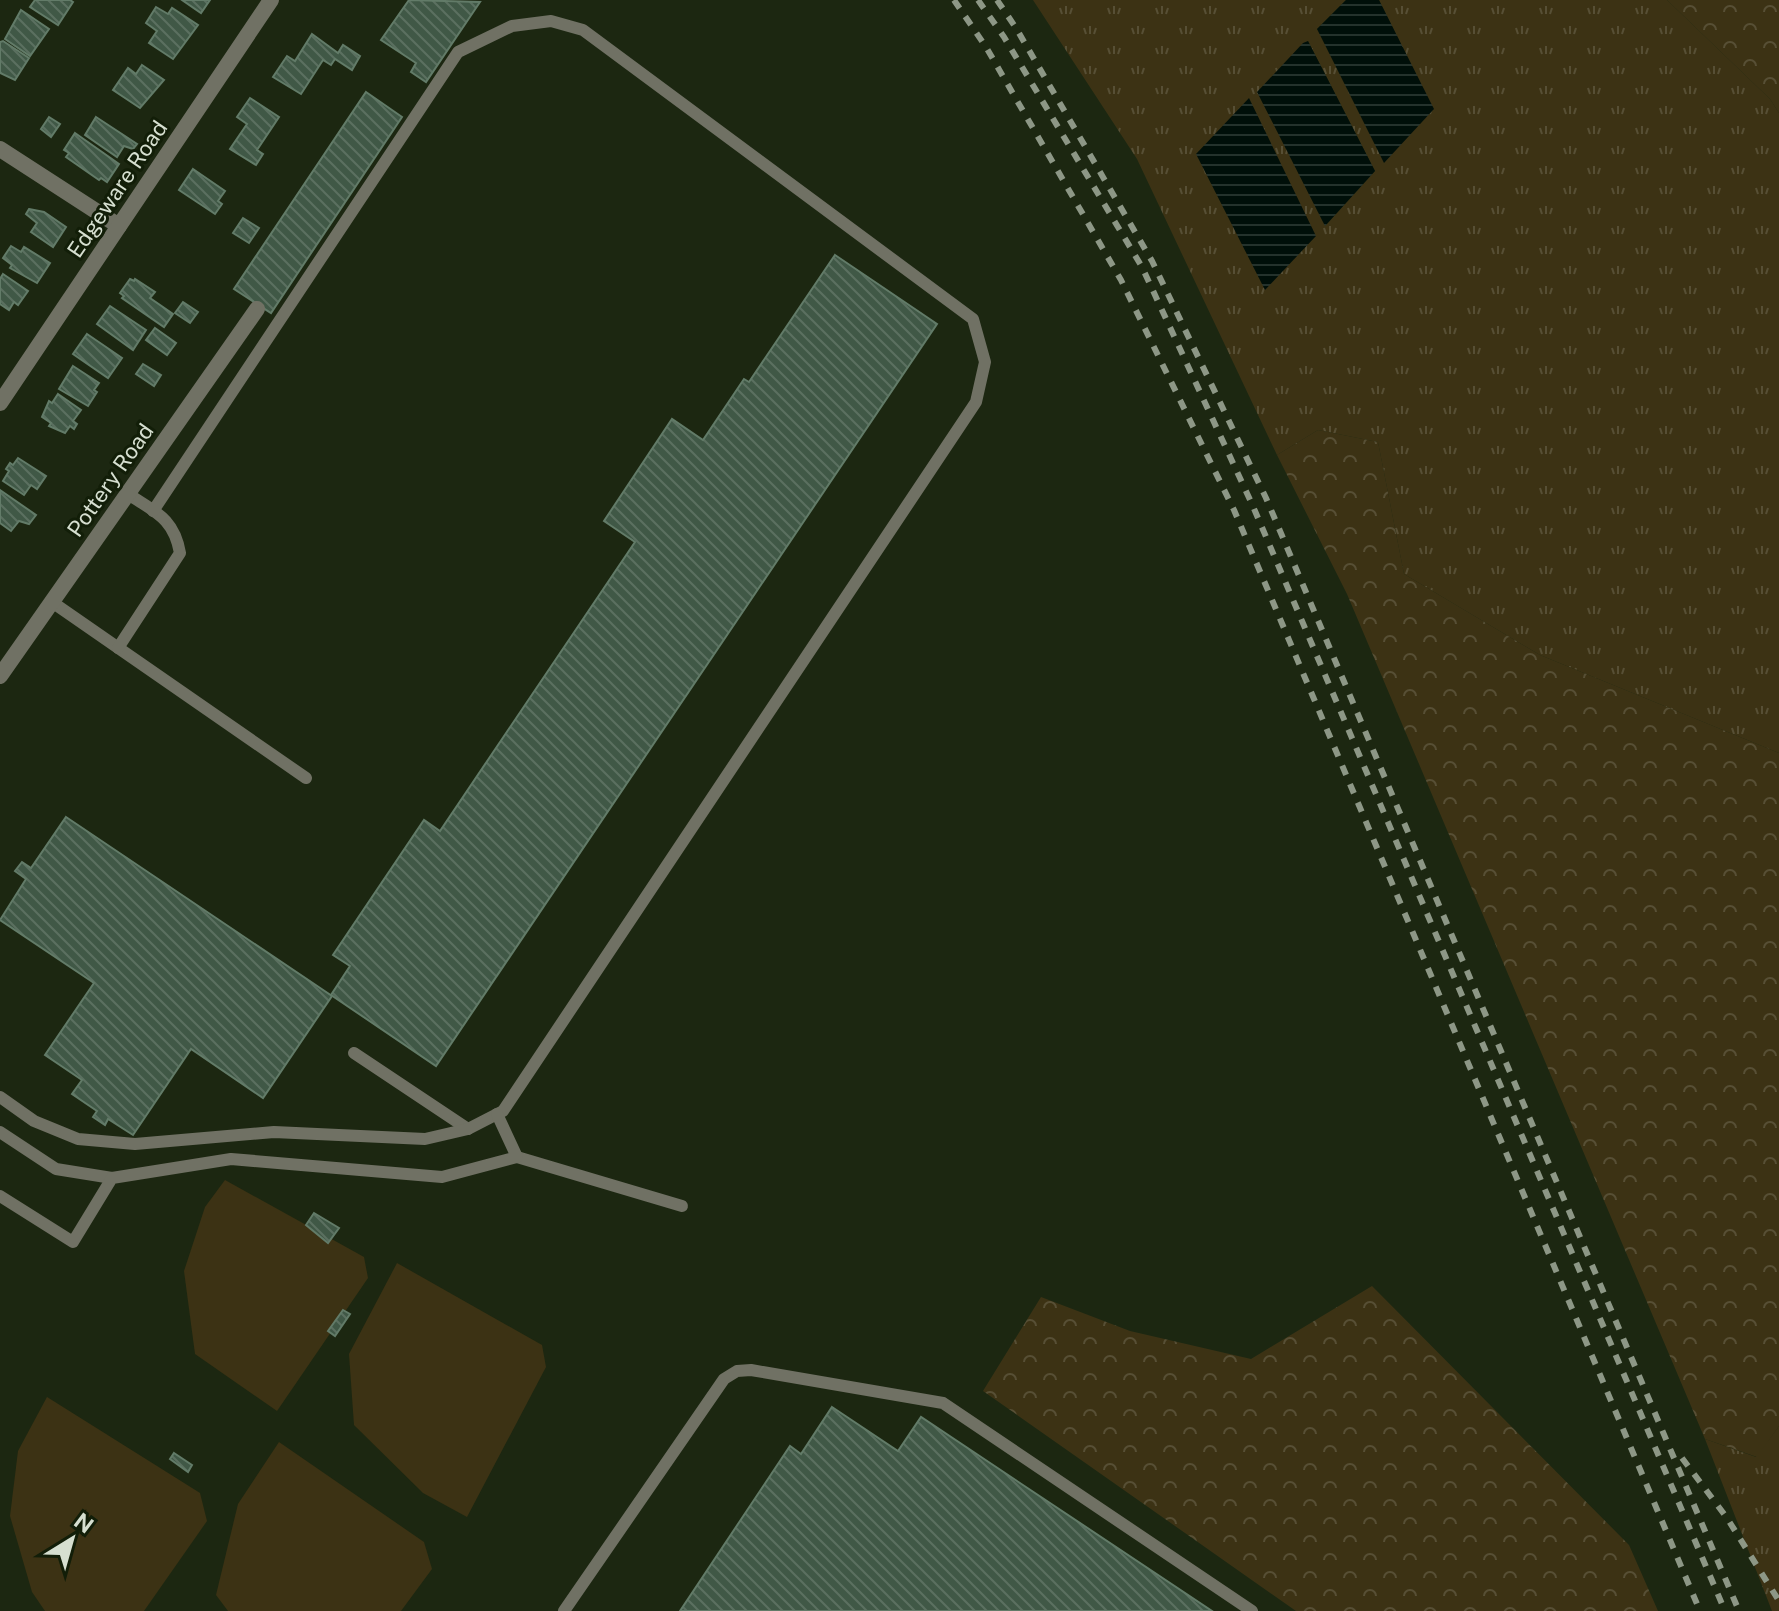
<svg xmlns="http://www.w3.org/2000/svg" width="1779" height="1611" font-family="'Public Sans',sans-serif">
<style>
.grass{fill:url(#grass-tufts);fill-rule:evenodd}
.forest{fill:url(#forest-crowns)}
.garden{fill:#3c3214}
.water{fill:url(#water-rules)}
.building{fill:url(#building-back-hatch);stroke:#627b68;stroke-width:2}
.lines{fill:none;stroke-linecap:round;stroke-linejoin:round}
.lane{stroke:#707164;stroke-width:12}
.street{stroke:#707164;stroke-width:16}
.rail{stroke:#8d9786;stroke-width:6;stroke-dasharray:10 10;stroke-linecap:butt}
.labels{text-anchor:middle;dominant-baseline:central;stroke-width:6;stroke-linejoin:round;paint-order:stroke}
.street-label{font-size:22px;fill:#d6dfd0;stroke:#121e08}
</style>
<defs>
<pattern id="grass-tufts" width="24" height="20" patternUnits="userSpaceOnUse" patternTransform="scale(2)"><rect width="24" height="20" fill="#3c3214"/><path d="M3 7l-1-3M5 7V3M7 7l1-3M15 17l-1-3M17 17v-4M19 17l1-3" fill="none" stroke="#574f35"/></pattern>
<pattern id="forest-crowns" width="20" height="18" patternUnits="userSpaceOnUse" patternTransform="scale(2)"><rect width="20" height="18" fill="#3c3214"/><path d="M2 6a3 3 0 1 1 6 0M12 15a3 3 0 1 1 6 0" fill="none" stroke="#574f35"/></pattern>
<pattern id="water-rules" width="6" height="5" patternUnits="userSpaceOnUse" patternTransform="scale(2)"><rect width="6" height="5" fill="#000f09"/><path d="M0 2.5h6" fill="none" stroke="#24322c"/></pattern>
<pattern id="building-back-hatch" width="6" height="6" patternUnits="userSpaceOnUse" patternTransform="scale(2)"><rect width="6" height="6" fill="#405846"/><path d="M-1 5l2 2M0 0l6 6M5-1l2 2" fill="none" stroke="#5b7060"/></pattern>
</defs>
<rect width="100%" height="100%" fill="#1c2711"/>
<g class="grass">
<path d="M1033 0H1346L1317 29 1433 109 1379 0H1667L1770 99 1779 113V753L1540 655 1404 574 1378 442 1318 430 1277 455 1137 159ZM1308 41 1375 171 1326 225H1325Z"/>
<polygon points="1779,1426 1779,1611 1772,1611 1705,1439 1756,1457"/>
</g>
<g class="forest">
<polygon points="1667,0 1779,0 1779,113 1770,99"/>
<polygon points="1318,430 1378,442 1404,574 1540,655 1779,753 1779,1426 1757,1457 1705,1439 1347,594 1277,455"/>
<polygon points="1372,1286 1629,1545 1658,1611 1296,1611 983,1391 1041,1297 1130,1331 1251,1359"/>
</g>
<g class="garden">
<polygon points="225,1180 364,1257 368,1278 277,1411 195,1354 184,1271 205,1207"/>
<polygon points="397,1263 542,1345 546,1367 467,1517 423,1493 354,1425 349,1354"/>
<polygon points="47,1397 200,1493 207,1521 144,1611 45,1611 32,1592 10,1516 18,1451"/>
<polygon points="279,1442 424,1542 432,1569 401,1611 228,1611 216,1595 238,1504"/>
</g>
<g class="water">
<polygon points="1346,0 1379,0 1434,109 1384,163 1317,29"/>
<polygon points="1308,41 1375,171 1325,226 1257,92 1303,43"/>
<polygon points="1249,98 1316,236 1265,290 1196,154"/>
</g>
<g class="building">
<polygon points="35,0 70,0 73,2 58,25 30,7"/>
<polygon points="182,0 210,0 201,13"/>
<polygon points="409,0 480,2 426,82 411,72 416,63 381,40"/>
<polygon points="156,7 168,14 172,8 198,25 173,59 149,43 157,31 146,23"/>
<polygon points="21,10 49,29 30,56 5,39"/>
<polygon points="312,34 338,53 343,45 360,56 352,70 335,59 331,65 323,60 301,94 273,77 287,56 295,61"/>
<polygon points="3,41 29,58 15,80 0,73 0,42"/>
<polygon points="142,65 164,80 140,108 113,90 128,68 136,74"/>
<polygon points="366,92 402,117 271,313 234,289"/>
<polygon points="250,98 279,117 257,150 263,154 256,165 230,149 247,124 237,117"/>
<polygon points="49,117 60,124 51,137 41,129"/>
<polygon points="96,117 137,144 133,149 124,146 117,157 85,135"/>
<polygon points="75,133 119,164 107,182 101,178 99,180 66,157 69,153 64,150"/>
<polygon points="193,169 225,191 218,201 222,204 215,214 179,190"/>
<polygon points="29,209 44,212 66,227 53,247 31,232 37,223 26,214"/>
<polygon points="243,218 259,228 249,243 233,233"/>
<polygon points="11,246 21,252 24,247 50,263 37,283 10,268 12,265 3,258"/>
<polygon points="835,255 937,324 436,1066 331,995 350,966 333,955 424,820 440,831 635,542 604,521 672,419 703,440 744,379 749,382"/>
<polygon points="3,274 28,291 18,305 14,302 9,310 0,304 0,279"/>
<polygon points="130,279 134,281 135,279 155,292 150,298 173,314 164,327 122,298 124,296 120,293"/>
<polygon points="183,302 198,312 190,323 175,313"/>
<polygon points="110,306 146,330 133,350 97,324"/>
<polygon points="155,328 176,343 167,355 146,340"/>
<polygon points="87,334 122,358 108,378 73,354"/>
<polygon points="143,364 161,375 154,386 136,374"/>
<polygon points="73,366 99,383 94,390 97,392 88,406 59,389"/>
<polygon points="58,394 81,410 73,421 77,424 74,429 70,426 65,433 49,426 51,423 42,417 49,401 52,403"/>
<polygon points="18,458 46,476 37,489 31,485 24,495 3,481 9,471 6,469 10,463 13,465"/>
<polygon points="0,490 36,515 29,524 19,521 11,531 0,523"/>
<polygon points="66,817 332,996 263,1098 191,1049 133,1135 108,1119 105,1125 93,1117 97,1111 72,1094 82,1080 45,1055 94,983 0,920 26,879 15,871 22,862 31,868"/>
<polygon points="314,1213 339,1228 328,1243 306,1225"/>
<polygon points="343,1310 350,1314 335,1336 328,1331"/>
<polygon points="832,1407 898,1451 921,1417 1212,1611 680,1611 790,1446 801,1454"/>
<polygon points="174,1453 192,1465 188,1472 170,1459"/>
</g>
<g class="lines">
<g class="lane">
<polyline points="52,602 306,778"/>
<path d="M118 648 180 553C174 518 155 512 128 494"/>
<polyline points="354,1053 468,1129"/>
<polyline points="0,1097 34,1121 78,1139 135,1144 274,1132 425,1139 468,1129 503,1111 976,402 985,362 973,319 583,30 551,21 512,26 458,52 153,511"/>
<polyline points="0,1132 56,1169 112,1178"/>
<polyline points="517,1157 682,1206"/>
<polyline points="0,1196 73,1242 112,1178 231,1159 442,1177 517,1157 497,1114"/>
<polyline points="564,1611 724,1379 737,1371 751,1370 943,1403 1252,1611"/>
</g>
<g class="street">
<polyline points="0,149 119,226"/>
<polyline points="0,403 271,0"/>
<polyline points="0,676 257,309"/>
</g>
<g class="rail">
<polyline points="954,0 986,47 1121,280 1234,510 1700,1611"/>
<polyline points="978,0 1004,37 1142,267 1252,504 1725,1611"/>
<polyline points="997,0 1016,28 1152,261 1266,498 1739,1611"/>
<polyline points="1682,1458 1727,1518 1779,1601"/>
</g>
</g>
<g class="labels">
<g class="street-label">
<text transform="translate(117 189) rotate(-56)">Edgeware Road</text>
<text transform="translate(110 480) rotate(-55)">Pottery Road</text>
</g>
</g>
<g transform="translate(72 1539) rotate(37)" stroke="#121e08" stroke-width="6" paint-order="stroke">
<path d="M0-6L14 30L0 20L-14 30Z" fill="#d6dfd0"/>
<text y="-12" font-size="22" font-weight="bold" text-anchor="middle" fill="#d6dfd0">N</text>
</g>
</svg>
